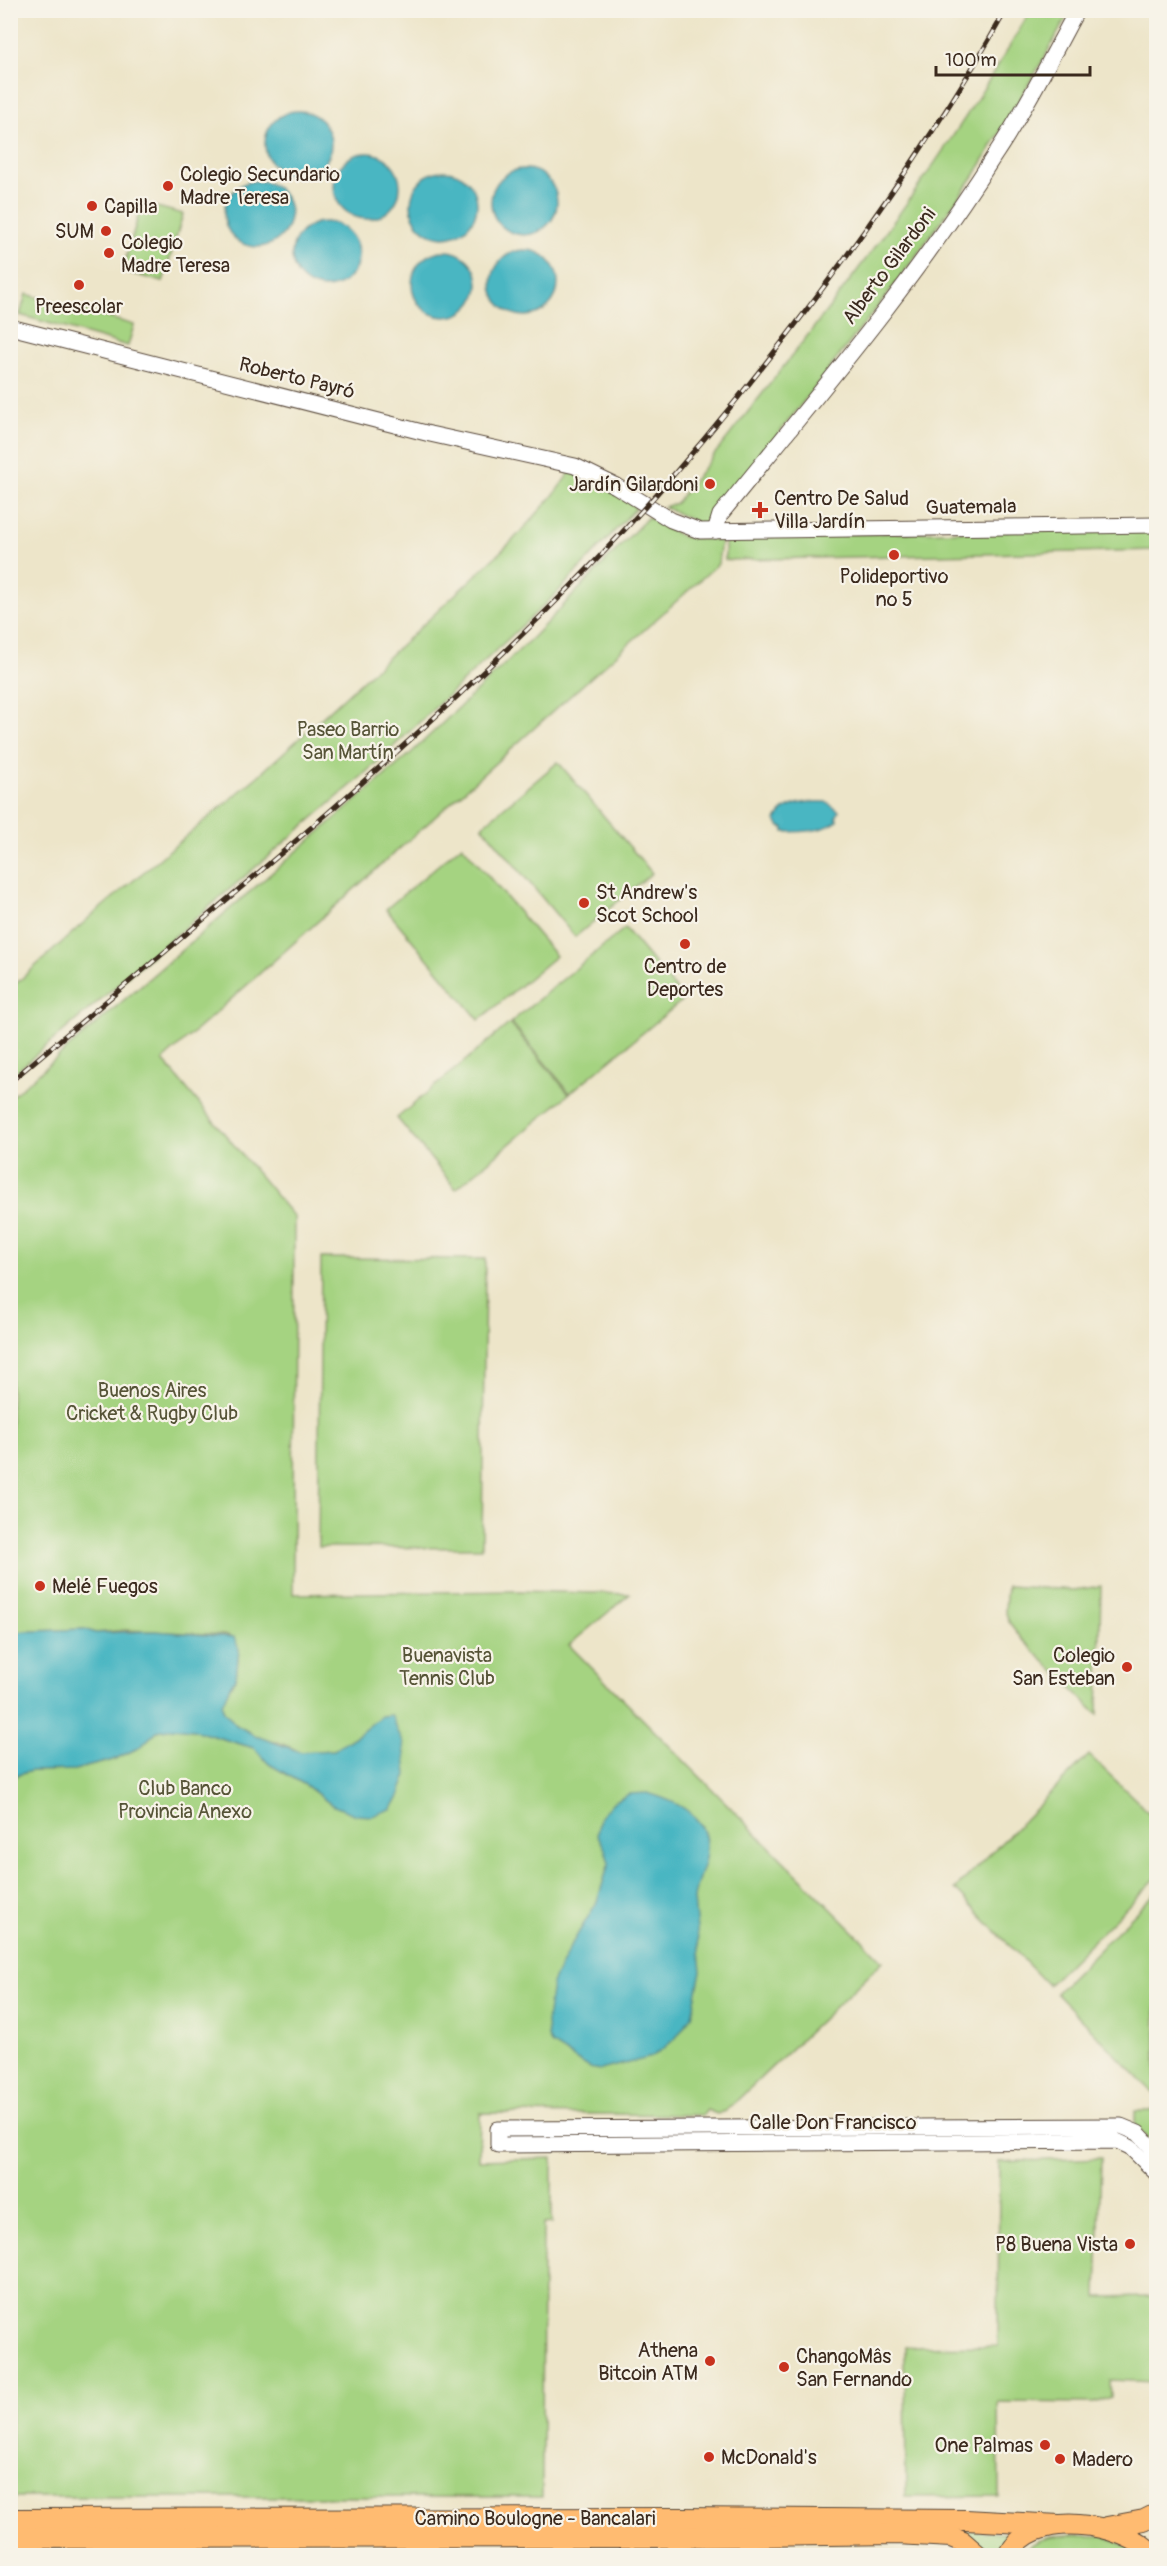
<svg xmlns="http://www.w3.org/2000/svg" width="1167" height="2566" font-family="Pangolin,sans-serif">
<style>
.green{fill:#a5d381;stroke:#707e50;stroke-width:1.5}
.water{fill:#48b6c2;stroke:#427070;stroke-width:1.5}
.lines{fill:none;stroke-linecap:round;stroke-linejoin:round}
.minor-casing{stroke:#564638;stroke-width:17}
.major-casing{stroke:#564638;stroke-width:22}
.minor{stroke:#fff;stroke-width:15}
.major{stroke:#ffbb71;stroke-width:20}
.rail-casing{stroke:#3b2a1e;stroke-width:5}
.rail{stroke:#f7f3e8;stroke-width:3;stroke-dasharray:9;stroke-linecap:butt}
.poi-dot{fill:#c8321e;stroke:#f7f3e8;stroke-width:2}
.labels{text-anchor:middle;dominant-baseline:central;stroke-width:4.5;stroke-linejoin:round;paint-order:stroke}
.poi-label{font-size:20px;fill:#3b2a1e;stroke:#f7f3e8;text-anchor:start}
.street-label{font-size:20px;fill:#3b2a1e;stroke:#f7f3e8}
.park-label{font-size:20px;fill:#565437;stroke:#f7f3e8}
</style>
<rect width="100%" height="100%" fill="#f7f3e8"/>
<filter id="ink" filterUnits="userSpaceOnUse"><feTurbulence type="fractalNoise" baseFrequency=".0167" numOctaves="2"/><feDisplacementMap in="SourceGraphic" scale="12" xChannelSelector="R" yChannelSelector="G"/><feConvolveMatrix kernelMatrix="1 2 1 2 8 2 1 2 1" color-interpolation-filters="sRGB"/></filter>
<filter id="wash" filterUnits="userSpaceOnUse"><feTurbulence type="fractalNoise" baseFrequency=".008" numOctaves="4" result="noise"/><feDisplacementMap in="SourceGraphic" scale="24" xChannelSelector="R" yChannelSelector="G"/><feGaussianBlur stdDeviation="1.35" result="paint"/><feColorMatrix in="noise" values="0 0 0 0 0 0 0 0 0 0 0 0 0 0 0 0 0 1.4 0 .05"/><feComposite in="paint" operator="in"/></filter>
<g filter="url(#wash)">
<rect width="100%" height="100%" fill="#ede5c9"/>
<g class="green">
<path d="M1030 11H1070L1043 60 974 176 893 287 711 520 702 525 664 507 676 503C801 344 931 187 1030 11Z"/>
<polygon points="142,203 183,214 163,282 122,271"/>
<polygon points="26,294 134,325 128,346 20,315"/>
<polygon points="571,471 628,500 636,508 555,595 361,777 11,1076 10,989 90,917 258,776 410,637 513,540 552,497"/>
<polygon points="648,517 683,537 721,540 718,564 163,1060 294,1217 293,1594 518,1591 630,1594 569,1645 883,1961 726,2111 717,2114 707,2110 703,2115 480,2113 479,2160 552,2158 552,2223 543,2224 542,2497 11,2497 11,1777 31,1771 74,1770 113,1760 140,1747 157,1731 173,1728 193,1730 254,1748 269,1764 307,1786 332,1805 404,1745 381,1716 358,1735 335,1750 301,1752 278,1742 266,1741 236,1725 223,1710 222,1704 226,1693 236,1678 239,1649 228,1635 126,1630 95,1633 85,1629 11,1632 11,1097 410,754 534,636"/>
<polygon points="1156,527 1156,550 725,560 725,537"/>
<polygon points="558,762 652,873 575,937 482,826"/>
<polygon points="462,845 556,956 479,1020 386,909"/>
<polygon points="625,928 684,999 570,1093 511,1022"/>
<polygon points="510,1023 569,1094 456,1189 397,1118"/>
<polygon points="321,1258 485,1259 482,1548 318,1547"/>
<polygon points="1007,1586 1074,1590 1101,1586 1098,1715 1021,1638 1009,1622 1005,1610"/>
<polygon points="1089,1755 1156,1819 1156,1878 1048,1985 955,1889"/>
<polygon points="1156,1892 1156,2096 1056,1993"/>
<polygon points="1135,2111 1156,2111 1156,2147 1135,2126"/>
<polygon points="1101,2158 1097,2297 1156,2296 1156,2382 1110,2380 1111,2397 1094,2403 998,2402 999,2496 906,2497 905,2347 998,2346 999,2162"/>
<polygon points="804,2526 962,2529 1009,2534 1014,2539 1006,2555 988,2556 981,2547"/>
<path d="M1105 2536 1147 2556H1022C1036 2529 1079 2537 1105 2536Z"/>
</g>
<g class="water">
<circle cx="298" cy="144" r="33"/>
<circle cx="367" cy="186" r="33"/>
<circle cx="524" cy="202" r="33"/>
<circle cx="444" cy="204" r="33"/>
<circle cx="257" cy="214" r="33"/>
<circle cx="325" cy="255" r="33"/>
<circle cx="525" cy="283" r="33"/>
<circle cx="445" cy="284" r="33"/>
<path d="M826 802 839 811 836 818 838 821C822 832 802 832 784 832V828L780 827 776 821C782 802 810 801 826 802Z"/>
<polygon points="85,1629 95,1633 154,1631 234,1637 239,1649 236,1678 230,1686 222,1704 223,1710 236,1725 256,1736 301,1752 334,1750 358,1735 381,1716 391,1715 404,1745 407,1775 398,1799 391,1809 372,1816 356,1815 332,1805 307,1786 269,1764 254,1748 193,1730 173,1728 157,1731 140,1747 113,1760 74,1770 31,1771 11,1777 11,1632"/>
<path d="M647 1793C683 1803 715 1820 704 1863 700 1876 695 1886 694 1899L701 1971 692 2016 675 2039 652 2057 600 2070 590 2068 551 2044 548 2037 547 2022 552 1983 570 1947 597 1902 609 1863 605 1849 597 1834 600 1817 613 1802 629 1794Z"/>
</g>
</g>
<g filter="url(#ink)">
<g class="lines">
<defs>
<g id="minor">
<polyline points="10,327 430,434 575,466 616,486 671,520 700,531 1156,525"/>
<path d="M715 531 720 515C815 398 915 281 996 153 1026 108 1051 58 1077 10"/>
<polyline points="1156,2152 1138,2133 1121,2126 498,2129 498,2145 1117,2141 1130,2147 1156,2173"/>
</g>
<g id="major">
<polyline points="10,2519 681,2518 966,2520 1059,2525"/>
<polyline points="1107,2527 1144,2520 1156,2514"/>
<polyline points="10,2538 681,2537 897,2534 951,2537 963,2542 979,2556"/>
<path d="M1009 2556C1028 2507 1127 2522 1154 2556"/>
</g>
</defs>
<use href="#minor" class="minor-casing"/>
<use href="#major" class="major-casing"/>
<use href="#minor" class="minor"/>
<use href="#major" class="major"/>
<defs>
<path id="rail" d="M10 1082C191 929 376 780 544 613 639 520 725 418 805 312 878 215 947 116 1006 10"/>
</defs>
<use href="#rail" class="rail-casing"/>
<use href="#rail" class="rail"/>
</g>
</g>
<g class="poi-dot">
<circle cx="168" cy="186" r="6"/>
<circle cx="92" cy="206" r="6"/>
<circle cx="106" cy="231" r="6"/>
<circle cx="109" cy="253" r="6"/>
<circle cx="79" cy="285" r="6"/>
<circle cx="710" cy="484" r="6"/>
<path d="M757 501h6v6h6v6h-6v6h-6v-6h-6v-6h6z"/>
<circle cx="894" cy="555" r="6"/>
<circle cx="584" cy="903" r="6"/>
<circle cx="685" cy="944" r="6"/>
<circle cx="40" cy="1586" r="6"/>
<circle cx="1127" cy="1667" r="6"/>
<circle cx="1130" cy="2244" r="6"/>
<circle cx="710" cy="2361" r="6"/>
<circle cx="784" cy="2367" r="6"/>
<circle cx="1045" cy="2445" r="6"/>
<circle cx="709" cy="2457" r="6"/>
<circle cx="1060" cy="2459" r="6"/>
</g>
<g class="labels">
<g class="poi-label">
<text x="180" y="174">Colegio Secundario<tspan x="180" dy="23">Madre Teresa</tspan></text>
<text x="104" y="206">Capilla</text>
<text x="94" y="231" text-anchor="end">SUM</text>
<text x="121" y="242">Colegio<tspan x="121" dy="23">Madre Teresa</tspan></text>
<text x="79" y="306" text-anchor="middle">Preescolar</text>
<text x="698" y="484" text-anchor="end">Jardín Gilardoni</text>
<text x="774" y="498">Centro De Salud<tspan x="774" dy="23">Villa Jardín</tspan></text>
<text x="894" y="576" text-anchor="middle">Polideportivo<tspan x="894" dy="23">nº 5</tspan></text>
<text x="596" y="892">St Andrew's<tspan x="596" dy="23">Scot School</tspan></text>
<text x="685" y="966" text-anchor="middle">Centro de<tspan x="685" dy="23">Deportes</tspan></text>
<text x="52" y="1586">Melé Fuegos</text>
<text x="1115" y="1655" text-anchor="end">Colegio<tspan x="1115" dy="23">San Esteban</tspan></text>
<text x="1118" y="2244" text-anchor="end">P8 Buena Vista</text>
<text x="698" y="2350" text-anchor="end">Athena<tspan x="698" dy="23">Bitcoin ATM</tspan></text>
<text x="796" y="2356">ChangoMâs<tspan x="796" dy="23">San Fernando</tspan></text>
<text x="1033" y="2445" text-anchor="end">One Palmas</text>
<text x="721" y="2457">McDonald's</text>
<text x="1072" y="2459">Madero</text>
</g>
<g class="street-label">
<text transform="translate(889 266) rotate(-53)">Alberto Gilardoni</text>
<text transform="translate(297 378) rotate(14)">Roberto Payró</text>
<text transform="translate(971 507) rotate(-1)">Guatemala</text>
<text x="833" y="2122">Calle Don Francisco</text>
<text x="535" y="2518">Camino Boulogne - Bancalari</text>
</g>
<g class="park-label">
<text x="348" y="729">Paseo Barrio<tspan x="348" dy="23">San Martín</tspan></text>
<text x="152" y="1390">Buenos Aires<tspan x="152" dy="23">Cricket &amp; Rugby Club</tspan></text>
<text x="447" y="1655">Buenavista<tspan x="447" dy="23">Tennis Club</tspan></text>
<text x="185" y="1788">Club Banco<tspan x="185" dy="23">Provincia Anexo</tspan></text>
</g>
</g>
<rect width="1167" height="2566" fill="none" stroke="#f7f3e8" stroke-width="36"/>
<path d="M936 66v9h154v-9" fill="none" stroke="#3b2a1e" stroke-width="3"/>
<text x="945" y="66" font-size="18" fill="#3b2a1e" stroke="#f7f3e8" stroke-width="4.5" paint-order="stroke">100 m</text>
</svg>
